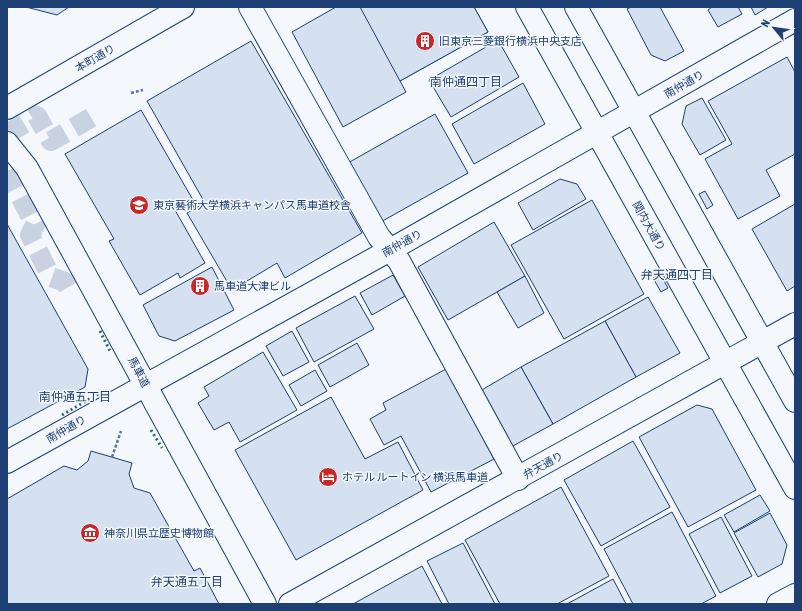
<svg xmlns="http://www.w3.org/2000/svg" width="802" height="611" font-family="'Asap Condensed','Noto Sans JP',sans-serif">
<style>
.building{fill:#d5e0f0;stroke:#1d3f73}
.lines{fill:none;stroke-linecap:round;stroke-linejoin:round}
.pedestrian-tunnel{stroke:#c9d2e0;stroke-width:20;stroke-dasharray:20 10;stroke-linecap:butt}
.minor-casing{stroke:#1d3f73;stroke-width:24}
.primary-casing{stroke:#1d3f73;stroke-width:24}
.trunk-casing{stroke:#1d3f73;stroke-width:24}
.path{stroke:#5e769c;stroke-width:2.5;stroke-dasharray:3 2;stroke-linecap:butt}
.minor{stroke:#f4f7fb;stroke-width:22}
.primary{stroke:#f4f7fb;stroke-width:22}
.trunk{stroke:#f4f7fb;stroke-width:22}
.hedge{stroke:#2c6c60;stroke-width:3;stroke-dasharray:2 3;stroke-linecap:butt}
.labels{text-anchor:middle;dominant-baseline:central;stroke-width:3;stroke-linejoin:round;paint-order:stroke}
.poi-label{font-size:11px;fill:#1d3f73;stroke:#f4f7fb;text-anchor:start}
.street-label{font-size:11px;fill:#1d3f73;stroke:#f4f7fb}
.neighbourhood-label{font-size:12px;fill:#1d3f73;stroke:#f4f7fb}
</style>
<rect width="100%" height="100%" fill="#f4f7fb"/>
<g class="building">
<polygon points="26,7 69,7 57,15"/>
<polygon points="336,7 474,7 488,32 400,81 406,92 343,127 292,32"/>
<polygon points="360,7 474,7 488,32 400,81"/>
<polygon points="631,7 660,7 684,51 665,61 651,55 627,9"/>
<polygon points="712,7 738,7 742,14 718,27 708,10"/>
<polygon points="751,7 768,7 755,15"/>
<polygon points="498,40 519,77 451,117 429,80"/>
<polygon points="251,41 362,233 285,278 277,263 232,290 187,213 205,203 147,101"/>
<polygon points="787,57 795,72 795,154 766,170 780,196 738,219 705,159 732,144 708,101"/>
<polygon points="523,83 545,124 474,164 452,124"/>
<polygon points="702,98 726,140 700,155 682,124 686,106"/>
<polygon points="141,110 193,200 175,210 205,263 180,278 178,273 140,295 109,241 114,239 65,154"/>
<polygon points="435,114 468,173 379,223 346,164"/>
<polygon points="560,179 577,184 586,199 533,230 518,203"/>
<polygon points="705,191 713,205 707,209 699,194"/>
<polygon points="592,200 644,294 564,339 511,245"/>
<polygon points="795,204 795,286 787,291 752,229"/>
<polygon points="494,222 525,276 448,320 418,267"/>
<polygon points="7,224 88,369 85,387 7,429"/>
<polygon points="212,267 234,310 175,341 159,336 143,305"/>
<polygon points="660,274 668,288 661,292 653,278"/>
<polygon points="393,275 405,296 372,315 360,293"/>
<polygon points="525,276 544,313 518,328 497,292"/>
<polygon points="355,296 374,329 314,362 296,328"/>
<polygon points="648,297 680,353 636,377 605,321"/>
<polygon points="605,321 636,377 553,424 521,367"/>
<polygon points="292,331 309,362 283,376 266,346"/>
<polygon points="357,343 369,365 330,387 318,365"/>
<polygon points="263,352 297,410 240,442 229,422 214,430 198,403 209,396 204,387"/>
<polygon points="521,367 553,424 511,447 480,391"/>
<polygon points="446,369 494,459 431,492 401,436 384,445 370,419 386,410 383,403"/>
<polygon points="315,370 327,391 301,406 289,385"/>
<polygon points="331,397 365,459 398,442 423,490 296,560 235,450"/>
<polygon points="697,405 712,409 756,490 688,527 639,437"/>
<polygon points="633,441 670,507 601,546 564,480"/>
<polygon points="91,451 132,463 129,474 134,488 150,493 194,571 200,568 219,604 7,604 7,499 64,466 77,470 88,461"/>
<polygon points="561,487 609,576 557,604 500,604 465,540"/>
<polygon points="760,495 770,511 734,532 724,515"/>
<polygon points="672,512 716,596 701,604 633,604 604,549"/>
<polygon points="770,513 787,545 782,564 758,577 734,533"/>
<polygon points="721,517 752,576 720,593 689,534"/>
<polygon points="463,543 495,604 449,604 427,561"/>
<polygon points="422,566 442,604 353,604"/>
<polygon points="613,579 626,604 567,604"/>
</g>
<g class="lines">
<g class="pedestrian-tunnel">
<polyline points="7,134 37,116 51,141 94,116"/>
<polyline points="7,171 35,225 30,235 51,277 65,282 70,291"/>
</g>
<defs>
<g id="minor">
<polyline points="250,7 379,237 399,261 518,479"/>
<polyline points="7,143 27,168 265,604"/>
<polyline points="7,462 390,250 795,20"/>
<polyline points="290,604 795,324"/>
<polyline points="778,604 795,595"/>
</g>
<g id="primary">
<polyline points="527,7 795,488"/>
<polyline points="576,7 795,401"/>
</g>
<polyline id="trunk" points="7,108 183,7"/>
</defs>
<use href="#minor" class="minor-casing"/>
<use href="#primary" class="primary-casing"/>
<use href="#trunk" class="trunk-casing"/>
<g class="path">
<polyline points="131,93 143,90"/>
<polyline points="112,457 121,431"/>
</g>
<use href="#minor" class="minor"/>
<use href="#primary" class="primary"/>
<use href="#trunk" class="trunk"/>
<g class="hedge">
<polyline points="100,331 111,353"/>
<polyline points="62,415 105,390"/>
<polyline points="151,430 162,448"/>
</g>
</g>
<defs>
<symbol id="building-disc" viewBox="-11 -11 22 22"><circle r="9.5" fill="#c62828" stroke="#f4f7fb"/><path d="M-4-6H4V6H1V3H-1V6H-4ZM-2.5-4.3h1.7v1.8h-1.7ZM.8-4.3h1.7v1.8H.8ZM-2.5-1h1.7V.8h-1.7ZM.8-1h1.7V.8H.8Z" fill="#fff"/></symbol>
<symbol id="university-disc" viewBox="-11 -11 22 22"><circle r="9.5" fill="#c62828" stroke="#f4f7fb"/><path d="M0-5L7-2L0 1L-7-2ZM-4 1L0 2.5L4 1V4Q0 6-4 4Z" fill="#fff"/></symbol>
<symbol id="hotel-disc" viewBox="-11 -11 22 22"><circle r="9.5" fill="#c62828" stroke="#f4f7fb"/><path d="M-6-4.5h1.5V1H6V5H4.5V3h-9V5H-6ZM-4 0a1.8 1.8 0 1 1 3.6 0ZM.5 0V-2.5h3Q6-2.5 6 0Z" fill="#fff"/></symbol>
<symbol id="museum-disc" viewBox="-11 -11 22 22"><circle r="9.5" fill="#c62828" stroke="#f4f7fb"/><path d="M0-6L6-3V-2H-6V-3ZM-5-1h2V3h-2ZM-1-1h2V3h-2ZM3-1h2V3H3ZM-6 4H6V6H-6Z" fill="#fff"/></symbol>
</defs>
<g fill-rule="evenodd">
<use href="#building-disc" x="414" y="30" width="22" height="22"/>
<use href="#university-disc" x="128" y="194" width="22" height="22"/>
<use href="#building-disc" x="189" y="275" width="22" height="22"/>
<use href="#hotel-disc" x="317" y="466" width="22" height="22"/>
<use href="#museum-disc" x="79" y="522" width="22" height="22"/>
</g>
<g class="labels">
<g class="poi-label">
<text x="439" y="41">旧東京三菱銀行横浜中央支店</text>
<text x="153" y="205">東京藝術大学横浜キャンパス馬車道校舎</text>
<text x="214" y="286">馬車道大津ビル</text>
<text x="342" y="477">ホテル ルートイン 横浜馬車道</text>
<text x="104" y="533">神奈川県立歴史博物館</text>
</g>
<g class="street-label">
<text transform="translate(95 58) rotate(-30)">本町通り</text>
<text transform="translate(684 84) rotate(-30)">南仲通り</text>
<text transform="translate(649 226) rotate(61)">関内大通り</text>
<text transform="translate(402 243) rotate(-29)">南仲通り</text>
<text transform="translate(139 372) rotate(62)">馬車道</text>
<text transform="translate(66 429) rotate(-30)">南仲通り</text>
<text transform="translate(543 465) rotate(-29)">弁天通り</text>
</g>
<g class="neighbourhood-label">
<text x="466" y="82">南仲通四丁目</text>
<text x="677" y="275">弁天通四丁目</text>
<text x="75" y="397">南仲通五丁目</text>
<text x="187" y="582">弁天通五丁目</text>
</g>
</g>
<rect width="802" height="611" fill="none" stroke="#1d3f73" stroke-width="16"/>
<g transform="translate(774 28) rotate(299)" stroke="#f4f7fb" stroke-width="3" paint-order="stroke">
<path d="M0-3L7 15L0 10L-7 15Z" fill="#1d3f73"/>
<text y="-6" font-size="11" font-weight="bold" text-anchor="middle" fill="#1d3f73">N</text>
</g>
</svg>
